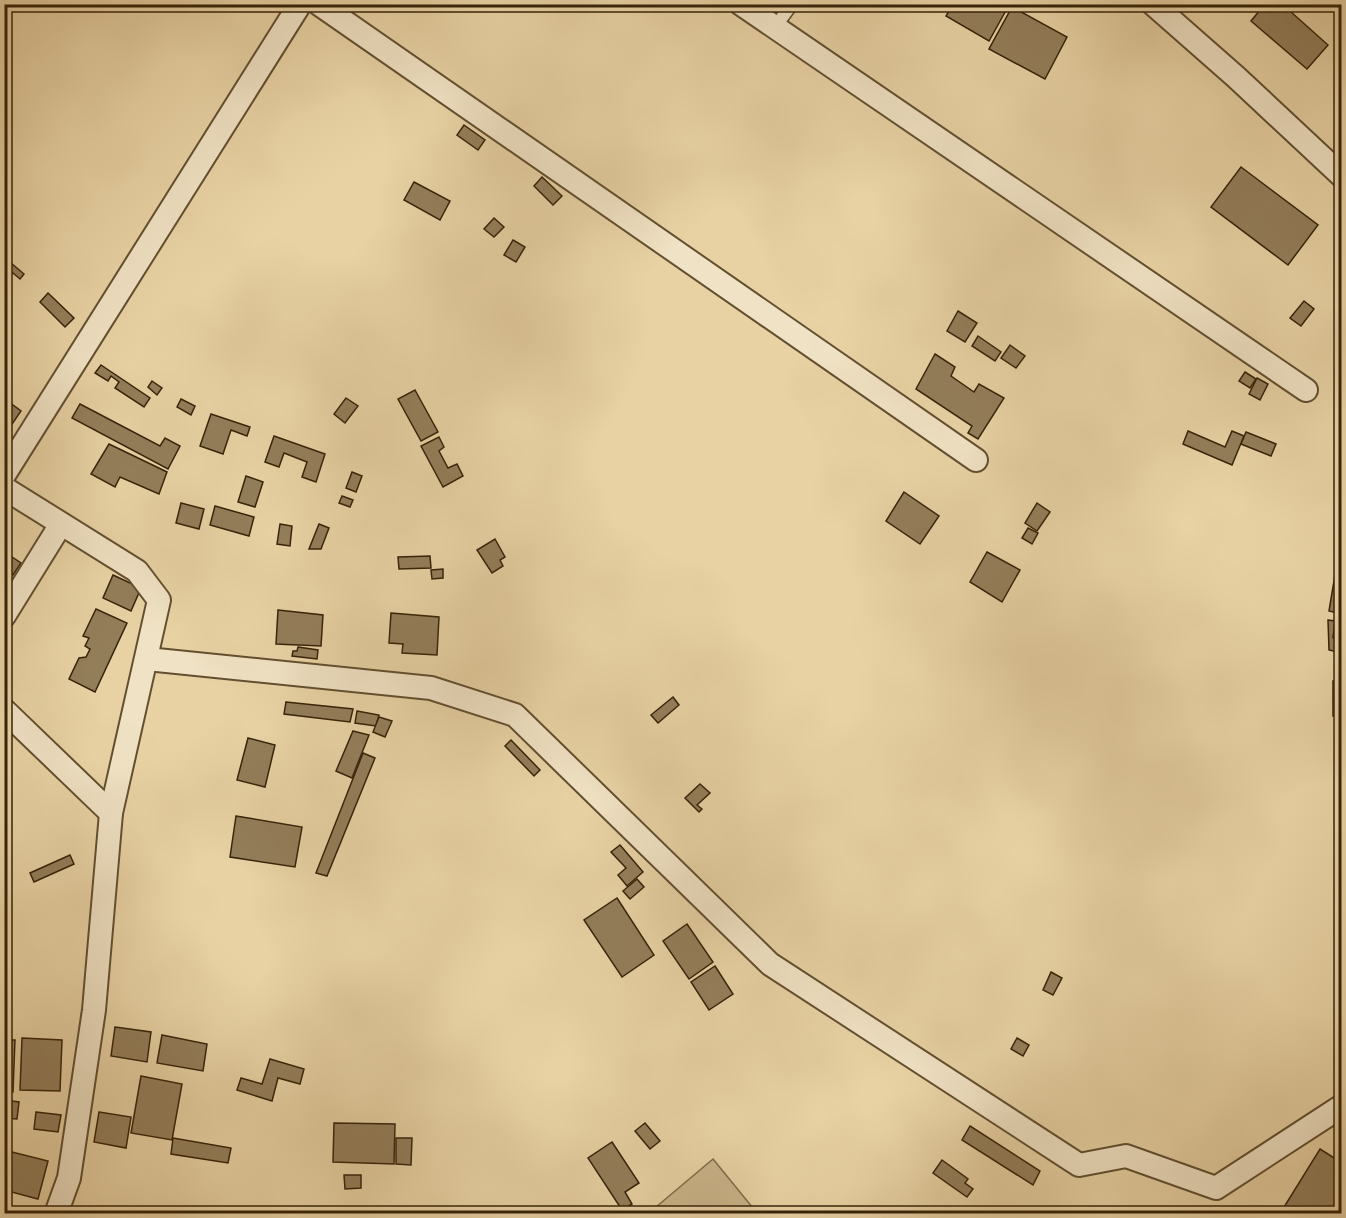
<svg xmlns="http://www.w3.org/2000/svg" width="1346" height="1218" font-family="'Gentium Book Plus',serif">
<style>
.green{fill:#cab48a;stroke:#806c4a;stroke-width:1.5}
.building{fill:#937e5a;stroke:#362309;stroke-width:1.5}
.lines{fill:none;stroke-linecap:round;stroke-linejoin:round}
.service-casing{stroke:#624f30;stroke-width:15}
.minor-casing{stroke:#624f30;stroke-width:26}
.service{stroke:#f0e2c4;stroke-width:12}
.minor{stroke:#f0e2c4;stroke-width:22}
</style>
<rect width="100%" height="100%" fill="#e8d2a4"/>
<filter id="stains"><feTurbulence type="fractalNoise" baseFrequency=".00333" numOctaves="4"/><feColorMatrix values="0 0 0 0 .2 0 0 0 0 .09 0 0 0 0 .02 0 0 0 .5 -.17"/></filter>
<radialGradient id="worn" r=".72"><stop offset=".6" stop-color="#630" stop-opacity="0"/><stop offset="1" stop-color="#630" stop-opacity=".3"/></radialGradient>
<polygon class="green" points="713,1159 757,1213 649,1213"/>
<g class="building">
<polygon points="953,4 1008,4 1009,5 989,41 946,16"/>
<polygon points="1265,4 1282,4 1328,45 1307,69 1251,21"/>
<polygon points="1012,7 1067,37 1045,79 989,49"/>
<polygon points="464,125 485,140 478,150 457,135"/>
<polygon points="1241,167 1318,225 1288,265 1211,207"/>
<polygon points="542,177 562,196 553,205 534,186"/>
<polygon points="414,182 450,201 440,220 404,200"/>
<polygon points="494,218 504,227 494,237 484,229"/>
<polygon points="513,240 525,247 516,262 504,255"/>
<polygon points="4,257 24,274 20,279 13,273 9,278 4,274"/>
<polygon points="48,293 74,318 65,327 40,302"/>
<polygon points="1304,301 1314,309 1301,326 1290,318"/>
<polygon points="958,311 977,323 965,342 947,331"/>
<polygon points="978,336 1001,352 995,361 972,346"/>
<polygon points="1010,345 1025,356 1016,368 1001,358"/>
<polygon points="935,354 955,367 951,376 974,392 979,384 1004,398 978,439 968,433 972,426 916,389"/>
<polygon points="101,365 150,398 144,407 115,388 119,382 111,376 108,381 95,373"/>
<polygon points="1245,372 1256,379 1250,388 1239,381"/>
<polygon points="1257,378 1268,384 1260,400 1249,394"/>
<polygon points="152,381 162,388 157,395 148,387"/>
<polygon points="415,390 438,432 421,441 398,399"/>
<polygon points="346,398 358,406 345,423 334,414"/>
<polygon points="181,399 195,406 191,415 177,407"/>
<polygon points="9,402 21,411 6,433 4,409"/>
<polygon points="80,404 160,446 165,438 180,446 168,469 72,418"/>
<polygon points="211,414 250,427 247,436 231,430 223,454 200,446"/>
<polygon points="1188,431 1225,447 1232,431 1244,436 1232,465 1183,444"/>
<polygon points="1246,432 1276,444 1271,456 1241,444"/>
<polygon points="274,436 325,454 316,482 302,477 307,462 284,453 279,467 265,462"/>
<polygon points="439,437 444,447 439,451 448,468 457,464 463,476 443,487 421,446"/>
<polygon points="109,444 167,472 159,494 120,477 115,487 91,474"/>
<polygon points="352,472 362,476 356,492 346,488"/>
<polygon points="246,476 263,482 255,507 238,502"/>
<polygon points="904,492 939,516 920,544 886,521"/>
<polygon points="342,496 353,500 350,507 339,503"/>
<polygon points="181,503 204,509 199,529 176,523"/>
<polygon points="1037,503 1050,512 1037,531 1025,523"/>
<polygon points="215,506 254,517 249,536 210,525"/>
<polygon points="280,524 292,526 290,546 277,544"/>
<polygon points="319,524 329,528 321,549 309,549"/>
<polygon points="1028,528 1038,533 1032,544 1022,538"/>
<polygon points="1339,537 1342,537 1342,565 1335,563"/>
<polygon points="495,539 505,557 500,560 503,566 492,573 477,550"/>
<polygon points="987,552 1020,570 1002,602 970,582"/>
<polygon points="6,553 21,563 13,575 4,570"/>
<polygon points="430,556 431,568 399,569 398,557"/>
<polygon points="443,569 443,578 432,579 431,570"/>
<polygon points="113,575 141,588 131,611 103,598"/>
<polygon points="1335,575 1342,577 1342,614 1329,611"/>
<polygon points="96,609 127,623 95,692 69,679 79,658 86,657 90,649 85,646 89,638 83,636"/>
<polygon points="278,610 323,615 321,646 276,644"/>
<polygon points="391,613 439,617 437,655 402,653 403,644 389,643"/>
<polygon points="1328,620 1335,621 1333,638 1342,640 1342,653 1329,650"/>
<polygon points="298,647 318,650 317,659 292,656 293,651 297,651"/>
<rect x="1333" y="681" width="9" height="35"/>
<polygon points="673,697 679,705 658,723 651,715"/>
<polygon points="286,702 353,709 350,722 284,714"/>
<polygon points="357,711 379,715 376,726 355,723"/>
<polygon points="379,717 392,721 385,737 373,732"/>
<polygon points="353,731 369,735 352,778 336,771"/>
<polygon points="248,738 275,745 265,787 237,780"/>
<polygon points="511,740 540,770 534,776 505,746"/>
<polygon points="363,753 375,758 327,876 316,873"/>
<polygon points="700,784 710,793 697,805 702,809 699,812 685,798"/>
<polygon points="236,816 302,827 295,867 230,857"/>
<polygon points="620,845 643,872 627,886 618,875 626,868 611,852"/>
<polygon points="70,855 74,864 34,882 30,873"/>
<polygon points="637,879 644,887 630,899 623,891"/>
<polygon points="617,898 654,955 622,977 584,920"/>
<polygon points="687,924 713,962 689,979 663,941"/>
<polygon points="715,966 733,994 709,1010 691,982"/>
<polygon points="1051,972 1062,978 1053,995 1043,990"/>
<polygon points="115,1027 151,1032 147,1062 111,1056"/>
<polygon points="162,1035 207,1044 203,1071 157,1063"/>
<polygon points="22,1038 62,1040 60,1091 20,1090"/>
<polygon points="1017,1038 1029,1045 1023,1056 1011,1049"/>
<polygon points="4,1040 15,1040 13,1092 4,1092"/>
<polygon points="270,1059 304,1069 300,1084 278,1078 272,1101 237,1090 241,1078 262,1084"/>
<polygon points="141,1076 182,1084 172,1140 131,1133"/>
<polygon points="4,1100 19,1102 17,1119 4,1118"/>
<polygon points="36,1112 61,1115 58,1132 34,1129"/>
<polygon points="99,1112 131,1117 126,1148 94,1142"/>
<polygon points="334,1123 395,1124 394,1164 333,1162"/>
<polygon points="645,1123 660,1141 650,1149 635,1131"/>
<polygon points="970,1126 1040,1171 1033,1185 962,1140"/>
<polygon points="173,1138 231,1148 228,1163 171,1154"/>
<polygon points="396,1138 412,1138 411,1165 396,1164"/>
<polygon points="612,1142 639,1183 625,1192 632,1204 622,1210 588,1158"/>
<polygon points="1320,1149 1342,1163 1342,1192 1328,1214 1283,1214 1281,1212"/>
<polygon points="4,1150 48,1161 38,1199 4,1190"/>
<polygon points="942,1160 968,1179 965,1183 973,1189 967,1197 933,1173"/>
<polygon points="344,1175 361,1175 361,1188 345,1189"/>
</g>
<g class="lines">
<defs>
<polyline id="service" points="775,27 792,4"/>
<g id="minor">
<polyline points="319,4 976,460"/>
<polyline points="741,4 1306,390"/>
<polyline points="1153,4 1236,77 1342,176"/>
<polyline points="4,475 300,4"/>
<polyline points="4,488 137,571 159,600 111,813 94,1010 69,1178 56,1214"/>
<polyline points="4,616 61,524"/>
<polyline points="147,659 431,688 515,715 770,964 1079,1165 1126,1156 1216,1188 1342,1106"/>
<polyline points="4,710 111,813"/>
</g>
</defs>
<use href="#service" class="service-casing"/>
<use href="#minor" class="minor-casing"/>
<use href="#service" class="service"/>
<use href="#minor" class="minor"/>
</g>
<rect width="1346" height="1218" fill="none" stroke="#e8d2a4" stroke-width="24"/>
<rect x="6" y="6" width="1334" height="1206" fill="none" stroke="#362309" stroke-width="3"/>
<rect x="12" y="12" width="1322" height="1194" fill="none" stroke="#362309" stroke-width="1.5"/>
<rect width="100%" height="100%" filter="url(#stains)"/>
<rect width="100%" height="100%" fill="url(#worn)"/>
</svg>
